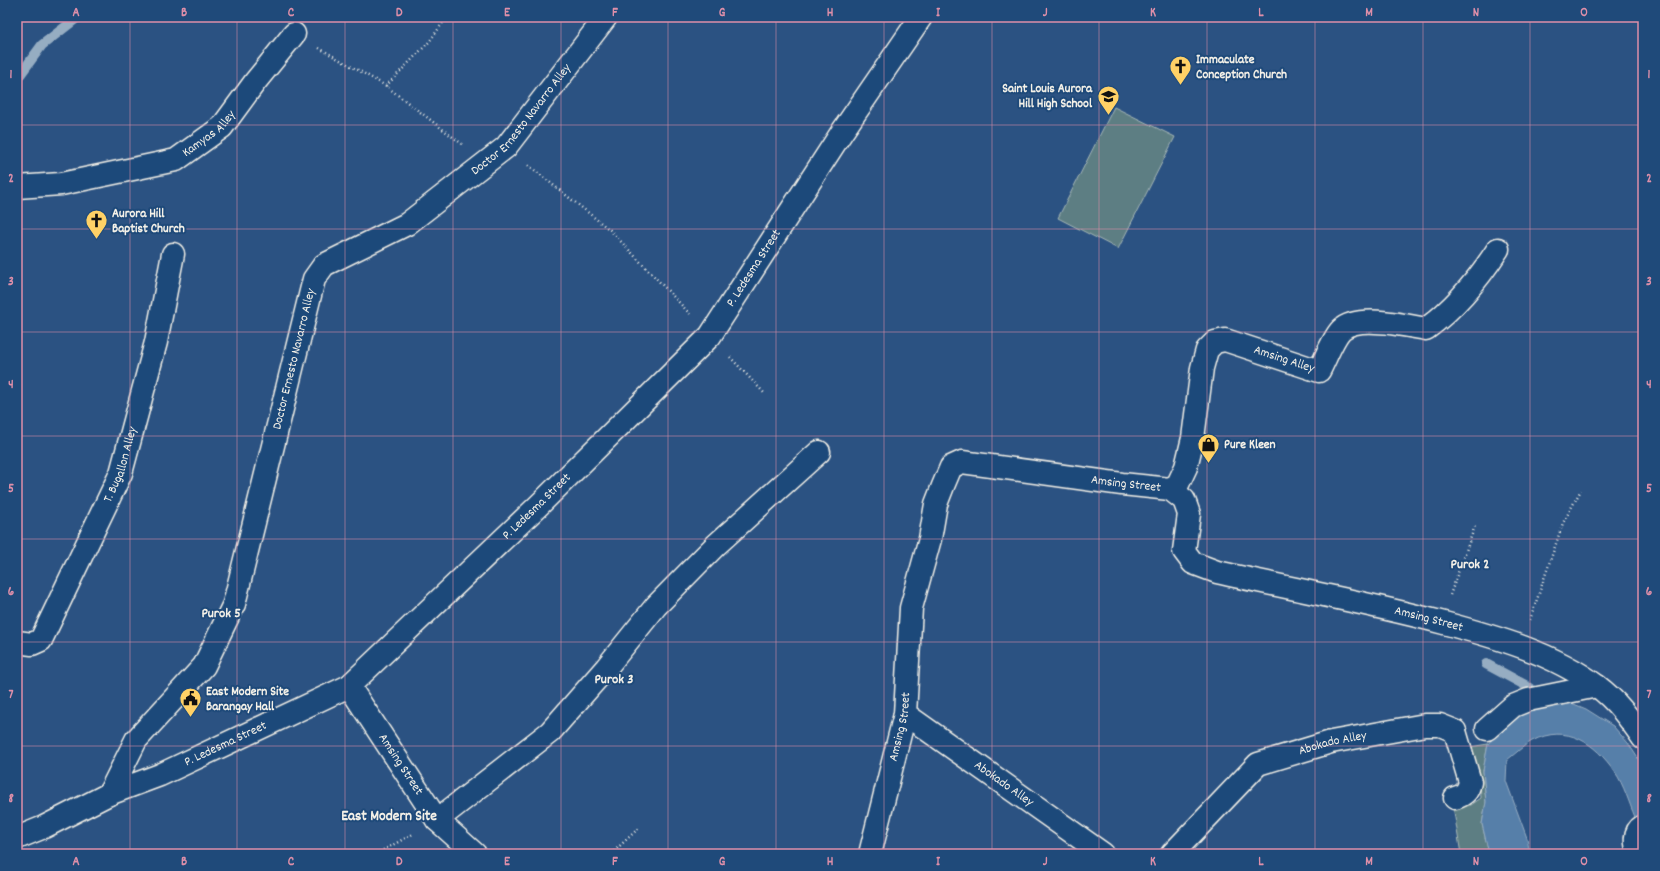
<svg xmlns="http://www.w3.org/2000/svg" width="1660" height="871" font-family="Dekko,sans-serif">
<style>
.green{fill:#5d7e83;stroke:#a8b8b6}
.water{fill:#577fa9;stroke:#96adc2}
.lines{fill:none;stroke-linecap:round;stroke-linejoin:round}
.stream{stroke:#96adc2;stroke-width:10}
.minor-casing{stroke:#f4f1e8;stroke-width:25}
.path{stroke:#f4f1e8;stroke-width:2.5;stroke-dasharray:1 3;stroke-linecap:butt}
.minor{stroke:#1f4a7a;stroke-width:22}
.grid{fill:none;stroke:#de8fa9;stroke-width:1;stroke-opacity:0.55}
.labels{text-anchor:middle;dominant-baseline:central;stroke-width:4;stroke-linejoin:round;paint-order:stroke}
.poi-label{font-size:13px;font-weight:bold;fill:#f4f1e8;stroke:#1f4a7a;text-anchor:start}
.street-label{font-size:13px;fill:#f4f1e8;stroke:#1f4a7a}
.neighbourhood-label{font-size:14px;font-weight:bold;fill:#f4f1e8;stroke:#1f4a7a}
.quarter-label{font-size:15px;font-weight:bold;fill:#f4f1e8;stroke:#1f4a7a}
.neatline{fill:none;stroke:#de8fa9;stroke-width:1.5}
.grid-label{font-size:13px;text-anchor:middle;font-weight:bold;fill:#de8fa9}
</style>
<rect width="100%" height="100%" fill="#2b5282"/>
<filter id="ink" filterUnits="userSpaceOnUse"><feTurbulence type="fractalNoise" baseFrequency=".025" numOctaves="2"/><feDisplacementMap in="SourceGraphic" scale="8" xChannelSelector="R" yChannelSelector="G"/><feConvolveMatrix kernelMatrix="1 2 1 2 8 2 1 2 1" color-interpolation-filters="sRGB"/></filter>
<g filter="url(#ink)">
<g class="green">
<polygon points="1114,107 1175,137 1118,249 1058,218"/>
<polygon points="1488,744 1483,771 1486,802 1482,824 1489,854 1461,854 1453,806 1471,805 1481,798 1480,780 1470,747"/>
</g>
<path class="water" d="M1569 702 1586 709 1613 726 1628 743 1643 766V812L1635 817C1629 803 1624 785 1615 772 1595 743 1567 723 1532 741 1523 746 1515 754 1507 760L1506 781 1527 838 1530 854H1489L1482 824 1486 802 1483 771 1488 744 1504 724 1528 709Z"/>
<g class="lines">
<g class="stream">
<polyline points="17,79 42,45 78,17"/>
<polyline points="1486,664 1525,685 1541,696"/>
</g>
<defs>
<g id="minor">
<path id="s1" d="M17 187 61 184 176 160 222 127 255 82 294 34"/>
<path id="s2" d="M1170 489 1178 484 1186 467 1193 438 1202 368 1207 350 1215 342 1225 340 1319 371C1325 360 1333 338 1341 330 1357 314 1405 325 1426 329 1456 307 1478 280 1498 249"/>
<path id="s3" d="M17 642 32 644 41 640 121 473 156 342 173 254"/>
<path id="s4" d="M349 686 437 820 475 854"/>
<path id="s5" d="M905 714 1103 854"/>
<polyline points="1487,729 1513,706 1528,700 1597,686"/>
<path id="s6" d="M109 794 136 740 204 666 234 604 314 279 324 265 407 224 506 147 606 17"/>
<polyline points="437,820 550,732 606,668 656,606 716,545 819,452"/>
<path id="s7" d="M17 838 44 827 109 794 160 775 349 686 538 506 710 336 842 132 921 17"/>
<path id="s8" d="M870 854 905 714 911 608 930 539 936 504 943 486 951 467 962 462 1122 484 1170 489 1184 500 1189 514 1184 551 1193 563 1217 572C1292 589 1369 603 1444 623 1496 637 1553 653 1597 686 1616 700 1630 719 1643 738"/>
<path id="s9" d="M1172 854 1258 764 1331 742 1425 725H1440L1455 731 1470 782C1468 791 1465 795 1455 798"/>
<path d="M1639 854C1635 844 1633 832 1643 826"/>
</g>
</defs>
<use href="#minor" class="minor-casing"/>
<g class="path">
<polyline points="319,48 386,86 462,144"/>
<polyline points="386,86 429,42 447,17"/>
<polyline points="528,165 610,230 690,314"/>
<polyline points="730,357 765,394"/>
<polyline points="1450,595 1475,526"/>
<polyline points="1530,620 1563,523 1581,490"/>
<polyline points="376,854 413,834"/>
<polyline points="611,854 640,827"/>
</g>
<use href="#minor" class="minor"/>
</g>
</g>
<path class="grid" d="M130 17V854M237 17V854M345 17V854M453 17V854M561 17V854M668 17V854M776 17V854M884 17V854M992 17V854M1099 17V854M1207 17V854M1315 17V854M1423 17V854M1530 17V854M17 125H1643M17 229H1643M17 332H1643M17 436H1643M17 539H1643M17 642H1643M17 746H1643"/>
<defs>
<symbol id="church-pin" viewBox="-11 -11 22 30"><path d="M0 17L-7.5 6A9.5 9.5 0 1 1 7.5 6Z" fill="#ffd166" stroke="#1f4a7a"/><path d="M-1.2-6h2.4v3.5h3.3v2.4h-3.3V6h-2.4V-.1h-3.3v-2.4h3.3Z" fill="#111"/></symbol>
<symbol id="school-pin" viewBox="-11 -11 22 30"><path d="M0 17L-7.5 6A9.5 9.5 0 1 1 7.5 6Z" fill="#ffd166" stroke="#1f4a7a"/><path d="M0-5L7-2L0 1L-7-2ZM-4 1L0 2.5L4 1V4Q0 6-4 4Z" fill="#111"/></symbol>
<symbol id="shop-pin" viewBox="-11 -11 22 30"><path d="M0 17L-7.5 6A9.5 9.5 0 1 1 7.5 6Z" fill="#ffd166" stroke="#1f4a7a"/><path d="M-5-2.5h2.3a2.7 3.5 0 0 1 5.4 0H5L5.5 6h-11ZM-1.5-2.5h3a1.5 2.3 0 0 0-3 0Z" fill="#111"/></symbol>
<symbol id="civic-pin" viewBox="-11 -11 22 30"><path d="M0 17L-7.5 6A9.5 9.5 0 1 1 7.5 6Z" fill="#ffd166" stroke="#1f4a7a"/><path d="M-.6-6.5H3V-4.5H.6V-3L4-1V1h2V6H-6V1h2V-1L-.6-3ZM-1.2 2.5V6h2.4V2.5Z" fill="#111"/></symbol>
</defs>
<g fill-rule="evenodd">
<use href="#church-pin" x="1168" y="54" width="25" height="34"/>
<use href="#school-pin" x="1096" y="84" width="25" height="34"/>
<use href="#church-pin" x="84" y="208" width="25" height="34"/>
<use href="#shop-pin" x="1196" y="432" width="25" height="34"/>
<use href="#civic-pin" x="178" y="686" width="25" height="34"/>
</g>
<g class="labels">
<g class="poi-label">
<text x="1196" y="60">Immaculate<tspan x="1196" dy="15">Conception Church</tspan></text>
<text x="1092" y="89" text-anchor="end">Saint Louis Aurora<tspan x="1092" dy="15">Hill High School</tspan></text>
<text x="112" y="214">Aurora Hill<tspan x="112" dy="15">Baptist Church</tspan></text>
<text x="1224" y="445">Pure Kleen</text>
<text x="206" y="692">East Modern Site<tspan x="206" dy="15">Barangay Hall</tspan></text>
</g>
<g class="street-label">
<text stroke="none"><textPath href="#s6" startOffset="830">Doctor Ernesto Navarro Alley</textPath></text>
<text stroke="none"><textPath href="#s1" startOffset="204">Kamyas Alley</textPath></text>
<text stroke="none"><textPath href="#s7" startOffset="949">P. Ledesma Street</textPath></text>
<text stroke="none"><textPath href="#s2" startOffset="231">Amsing Alley</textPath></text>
<text stroke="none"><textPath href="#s6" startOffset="482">Doctor Ernesto Navarro Alley</textPath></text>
<text stroke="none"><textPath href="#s3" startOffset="218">T. Bugallon Alley</textPath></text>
<text stroke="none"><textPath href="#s8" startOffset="575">Amsing Street</textPath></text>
<text stroke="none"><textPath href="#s7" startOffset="625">P. Ledesma Street</textPath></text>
<text stroke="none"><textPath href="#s8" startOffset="947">Amsing Street</textPath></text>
<text stroke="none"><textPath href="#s8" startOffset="131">Amsing Street</textPath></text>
<text stroke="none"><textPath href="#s7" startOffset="229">P. Ledesma Street</textPath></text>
<text stroke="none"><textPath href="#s9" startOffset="202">Abokado Alley</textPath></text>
<text stroke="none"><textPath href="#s4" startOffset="94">Amsing Street</textPath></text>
<text stroke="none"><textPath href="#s5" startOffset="121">Abokado Alley</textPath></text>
</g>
<g class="neighbourhood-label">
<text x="1470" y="565">Purok 2</text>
<text x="221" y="614">Purok 5</text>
<text x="614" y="680">Purok 3</text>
</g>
<g class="quarter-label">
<text x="389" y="817">East Modern Site</text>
</g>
</g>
<rect width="1660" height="871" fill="none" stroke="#1f4a7a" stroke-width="44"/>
<rect x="22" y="22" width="1616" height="827" class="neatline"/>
<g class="grid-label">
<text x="76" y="16">A</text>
<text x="184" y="16">B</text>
<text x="291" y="16">C</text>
<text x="399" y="16">D</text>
<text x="507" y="16">E</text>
<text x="615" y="16">F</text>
<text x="722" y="16">G</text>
<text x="830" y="16">H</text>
<text x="938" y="16">I</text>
<text x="1045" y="16">J</text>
<text x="1153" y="16">K</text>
<text x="1261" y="16">L</text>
<text x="1369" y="16">M</text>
<text x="1476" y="16">N</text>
<text x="1584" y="16">O</text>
<text x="11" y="78">1</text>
<text x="1649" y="78">1</text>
<text x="11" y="182">2</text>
<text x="1649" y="182">2</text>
<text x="11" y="285">3</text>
<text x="1649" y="285">3</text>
<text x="11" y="388">4</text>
<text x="1649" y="388">4</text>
<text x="11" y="492">5</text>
<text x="1649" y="492">5</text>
<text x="11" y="595">6</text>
<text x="1649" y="595">6</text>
<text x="11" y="698">7</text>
<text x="1649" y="698">7</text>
<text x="11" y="802">8</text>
<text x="1649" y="802">8</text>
<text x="76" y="865">A</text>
<text x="184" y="865">B</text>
<text x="291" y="865">C</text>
<text x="399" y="865">D</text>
<text x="507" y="865">E</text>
<text x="615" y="865">F</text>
<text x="722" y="865">G</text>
<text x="830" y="865">H</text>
<text x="938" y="865">I</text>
<text x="1045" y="865">J</text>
<text x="1153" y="865">K</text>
<text x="1261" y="865">L</text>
<text x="1369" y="865">M</text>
<text x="1476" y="865">N</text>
<text x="1584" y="865">O</text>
</g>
</svg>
